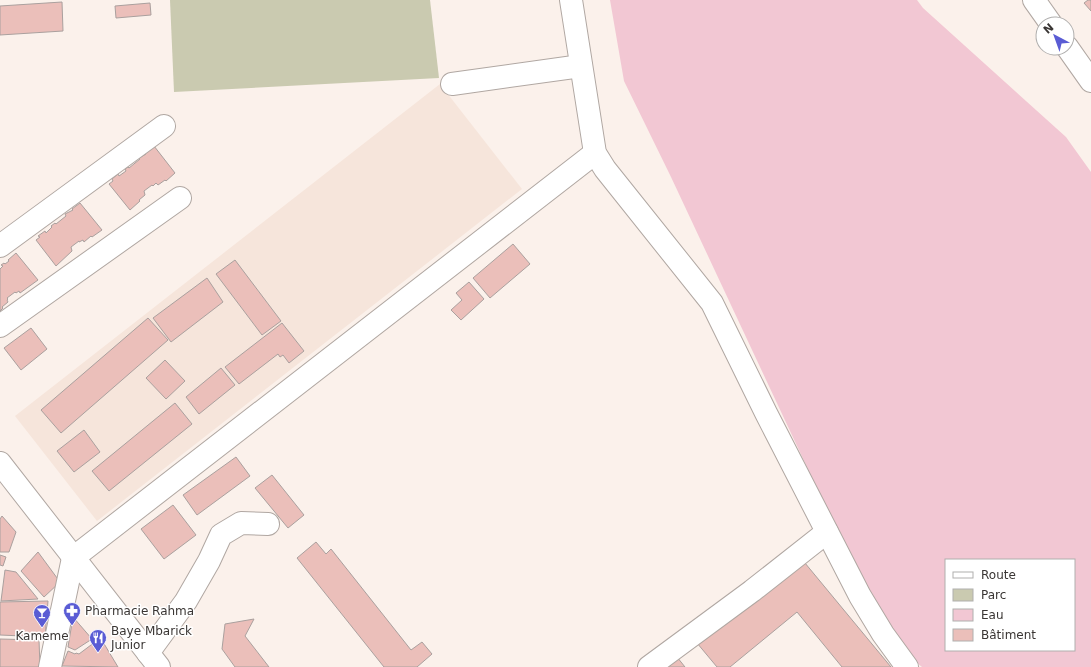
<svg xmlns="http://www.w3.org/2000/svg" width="1091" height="667" font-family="'DejaVu Sans',sans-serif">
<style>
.built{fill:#f6e5db}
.green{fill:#cacab0}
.water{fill:#f2c7d3;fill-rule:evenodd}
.building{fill:#ebbfba;stroke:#aaa09e}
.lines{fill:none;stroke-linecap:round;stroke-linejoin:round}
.minor-casing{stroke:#b0a7a2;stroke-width:24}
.minor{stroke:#fff;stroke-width:22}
.labels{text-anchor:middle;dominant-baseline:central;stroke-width:3;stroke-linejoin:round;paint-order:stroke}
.poi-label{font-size:12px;fill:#3a3634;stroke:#fff;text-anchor:start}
</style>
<rect width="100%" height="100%" fill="#fbf1eb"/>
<polygon class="built" points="440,84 522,189 97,521 15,416"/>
<polygon class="green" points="170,0 430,0 439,78 174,92"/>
<path class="water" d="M610 0H917L923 8 1066 137 1091 172V667H922L917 663 881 613 813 480 671 177 624 81ZM946 560H1074V650H946Z"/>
<g class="building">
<polygon points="1088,0 1091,0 1091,11 1084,3"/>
<polygon points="62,2 63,31 0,35 0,6"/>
<polygon points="150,3 151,15 116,18 115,6"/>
<polygon points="154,146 175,173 166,181 165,180 158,185 156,183 153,186 152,185 144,191 145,195 139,200 140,201 130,210 109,184 113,181 112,179 118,174 119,176 126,171 125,169 128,167 129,168 140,159 139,158 146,154 145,153"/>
<polygon points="80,203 102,230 92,237 91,236 84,242 83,240 79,242 79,241 71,247 72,251 56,266 36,240 40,237 38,236 45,231 46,233 52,227 51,226 55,223 56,224 66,216 65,214 73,210 72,209"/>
<polygon points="513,244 530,264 490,298 473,278"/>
<polygon points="16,253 38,280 20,293 19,291 16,293 15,292 7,298 8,299 7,300 8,302 2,307 3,308 0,311 0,269 3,266 1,265 4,263 5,264 9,261 8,260"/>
<polygon points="235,260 281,321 262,335 216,274"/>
<polygon points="207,278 223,302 171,342 153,318"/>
<polygon points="469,282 484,299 461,320 451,310 462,300 456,293"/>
<polygon points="148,318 168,340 61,433 41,410"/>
<polygon points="282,323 304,351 289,363 283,355 280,357 278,354 239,384 225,367"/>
<polygon points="31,328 47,349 21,370 4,348"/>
<polygon points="165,360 185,381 166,399 146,378"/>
<polygon points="221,368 235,385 199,414 186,397"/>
<polygon points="175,403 192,424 109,491 92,471"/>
<polygon points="84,430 100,452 74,472 57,451"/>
<polygon points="236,457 250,476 197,515 183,495"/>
<polygon points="272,475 304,515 288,528 255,488"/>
<polygon points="173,505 196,535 164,559 141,529"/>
<polygon points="2,516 16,532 9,552 0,552 0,519"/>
<polygon points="316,542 326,554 331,549 411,650 422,642 432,654 417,667 384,667 297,558"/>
<polygon points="38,552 60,582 44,597 21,571"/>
<polygon points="0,555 6,557 3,566 0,565"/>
<polygon points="800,557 891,667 842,667 797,612 730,667 717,667 697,643"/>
<polygon points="5,570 16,572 38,599 1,601"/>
<polygon points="48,601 45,637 0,635 0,602"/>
<polygon points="73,617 92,639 75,650 68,647"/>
<polygon points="254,619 245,636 269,667 235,667 222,649 225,624"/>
<polygon points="0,639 39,640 40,667 0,667"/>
<polygon points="95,642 103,642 118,667 62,666 68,651 75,654 76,653 79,654"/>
<polygon points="677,657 685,667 665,667"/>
</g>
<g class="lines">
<defs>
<g id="minor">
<polyline points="571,0 595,153 605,169 712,303 766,413 860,596 883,634 907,667"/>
<polyline points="1034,0 1051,24"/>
<polyline points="1067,47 1091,81"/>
<polyline points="452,84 581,66"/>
<polyline points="0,246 164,126"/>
<polyline points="0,326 180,198"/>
<polyline points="0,463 159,667"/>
<polyline points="148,653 186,601 209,561 221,535 241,523 268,524"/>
<polyline points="50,667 73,558 595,153"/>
<polyline points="649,667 752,591 827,532"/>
</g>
</defs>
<use href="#minor" class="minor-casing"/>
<use href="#minor" class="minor"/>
</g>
<defs>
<symbol id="pharmacy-pin" viewBox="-11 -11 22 30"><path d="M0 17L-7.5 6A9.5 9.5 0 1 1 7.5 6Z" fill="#5a5cd4" stroke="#fff"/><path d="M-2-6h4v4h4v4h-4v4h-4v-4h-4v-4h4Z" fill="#fff"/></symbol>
<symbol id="bar-pin" viewBox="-11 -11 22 30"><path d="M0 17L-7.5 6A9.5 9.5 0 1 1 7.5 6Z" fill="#5a5cd4" stroke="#fff"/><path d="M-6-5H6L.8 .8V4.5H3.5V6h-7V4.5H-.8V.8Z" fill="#fff"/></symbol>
<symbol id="restaurant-pin" viewBox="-11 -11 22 30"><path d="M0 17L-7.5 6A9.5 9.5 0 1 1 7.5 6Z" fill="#5a5cd4" stroke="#fff"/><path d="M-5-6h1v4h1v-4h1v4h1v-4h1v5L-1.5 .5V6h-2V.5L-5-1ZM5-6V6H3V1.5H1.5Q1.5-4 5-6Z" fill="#fff"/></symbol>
</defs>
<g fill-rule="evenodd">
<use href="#pharmacy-pin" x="62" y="601" width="20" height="27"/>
<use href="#bar-pin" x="32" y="603" width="20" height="27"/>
<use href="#restaurant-pin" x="88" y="628" width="20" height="27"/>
</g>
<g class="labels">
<g class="poi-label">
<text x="85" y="611">Pharmacie Rahma</text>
<text x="111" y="631">Baye Mbarick<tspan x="111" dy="14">Junior</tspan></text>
<text x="42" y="636" text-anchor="middle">Kameme</text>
</g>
</g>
<rect x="945" y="559" width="130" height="92" fill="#ffffff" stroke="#b0afae"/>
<rect x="953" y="572" width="20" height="6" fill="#ffffff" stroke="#b0afae"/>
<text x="981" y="579" font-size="12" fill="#3a3634">Route</text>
<rect x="953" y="589" width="20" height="12" fill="#cacab0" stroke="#b0afae"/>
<text x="981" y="599" font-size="12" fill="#3a3634">Parc</text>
<rect x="953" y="609" width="20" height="12" fill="#f2c7d3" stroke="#b0afae"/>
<text x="981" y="619" font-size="12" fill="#3a3634">Eau</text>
<rect x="953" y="629" width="20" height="12" fill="#ebbfba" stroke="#b0afae"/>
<text x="981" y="639" font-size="12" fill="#3a3634">Bâtiment</text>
<g transform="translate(1055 36) rotate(319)"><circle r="19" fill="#ffffff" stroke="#b0afae"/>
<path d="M0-3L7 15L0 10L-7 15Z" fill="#5a5cd4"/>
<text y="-6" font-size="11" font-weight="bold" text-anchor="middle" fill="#3a3634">N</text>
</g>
</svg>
